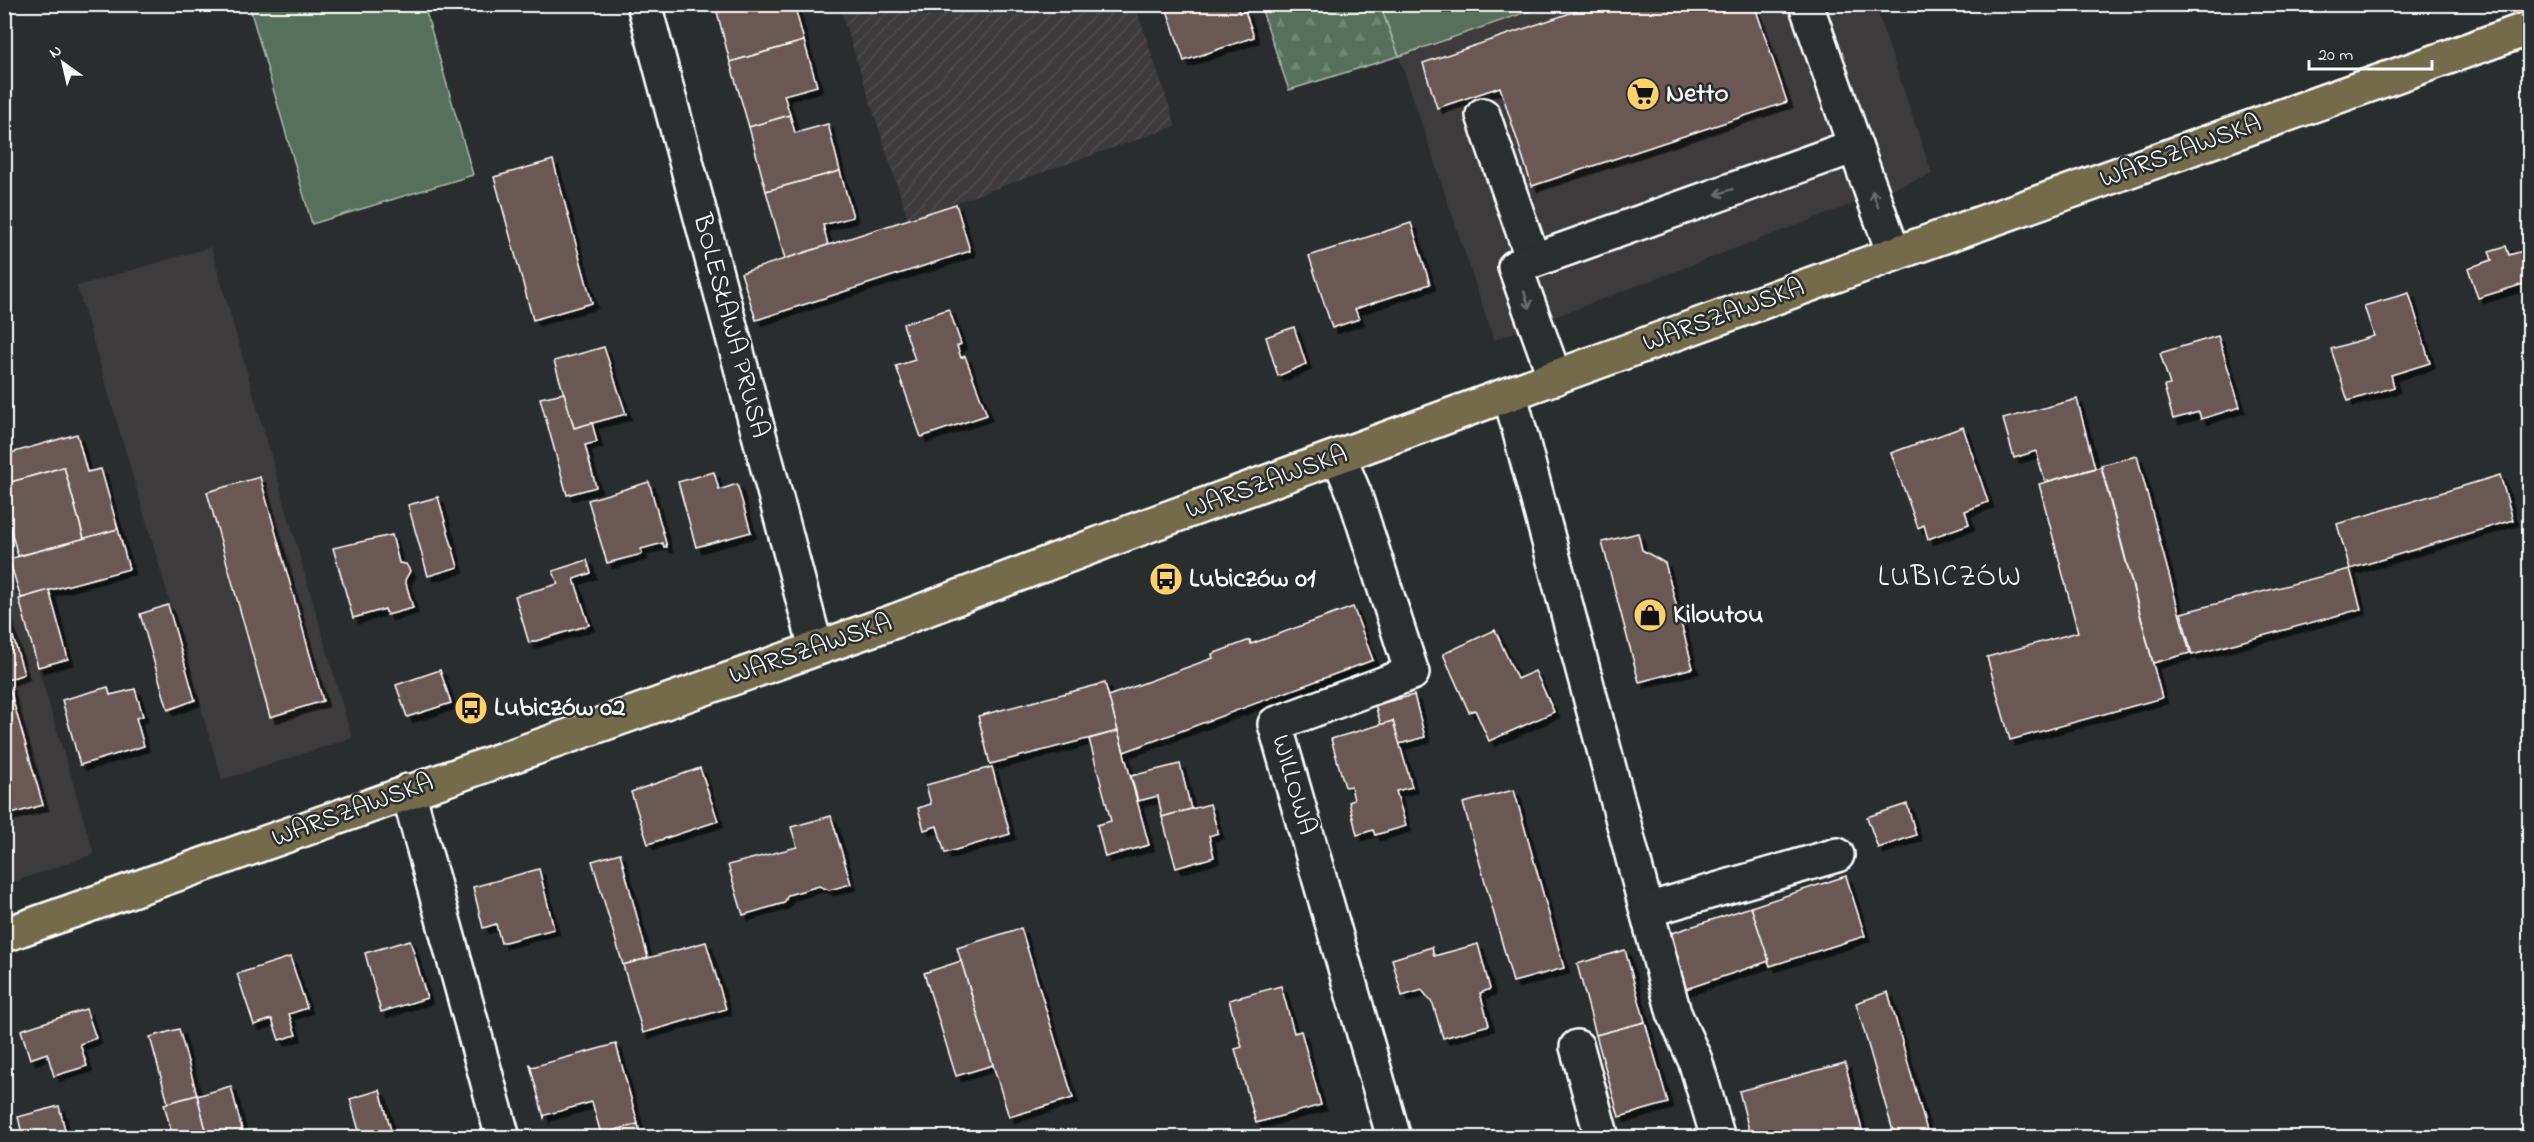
<svg xmlns="http://www.w3.org/2000/svg" width="2534" height="1142" font-family="'Indie Flower',sans-serif">
<style>
.built{fill:#3e3a3a}
.industrial{fill:url(#industrial-furrows)}
.green{fill:#56705d;stroke:#aab8ae;stroke-width:1.5}
.forest{fill:url(#forest-firs);stroke:#aab8ae;stroke-width:1.5}
.building{fill:#6b5855;stroke:#fff;stroke-width:1.5;filter:url(#shadow)}
.lines{fill:none;stroke-linecap:round;stroke-linejoin:round}
.minor-casing{stroke:#fff;stroke-width:38}
.major-casing{stroke:#fff;stroke-width:38}
.minor{stroke:#2a2d2e;stroke-width:33}
.major{stroke:#726c4b;stroke-width:33}
.oneway{stroke:#6a6c6d}
.labels{text-anchor:middle;dominant-baseline:central;stroke-width:5;stroke-linejoin:round;paint-order:stroke}
.poi-label{font-size:27px;font-weight:bold;fill:#fff;stroke:#2a2d2e;text-anchor:start}
.street-label{font-size:27px;fill:#fff;stroke:#2a2d2e}
.quarter-label{font-size:30px;letter-spacing:1.5px;fill:#fff;stroke:#2a2d2e}
</style>
<defs>
<pattern id="industrial-furrows" width="10" height="10" patternUnits="userSpaceOnUse" patternTransform="scale(1.5)"><rect width="10" height="10" fill="#3e3a3a"/><path d="M-1 1l2-2M0 10L10 0M9 11l2-2" fill="none" stroke="#514e4e"/></pattern>
<pattern id="forest-firs" width="22" height="20" patternUnits="userSpaceOnUse" patternTransform="scale(1.5)"><rect width="22" height="20" fill="#56705d"/><path d="M5 1l3.5 6h-7zM16 11l3.5 6h-7z" fill="#6f8575"/></pattern>
<filter id="shadow"><feDropShadow dx="5.5" dy="5.5" stdDeviation="0" flood-color="#0009"/></filter>
</defs>
<rect width="100%" height="100%" fill="#2a2d2e"/>
<filter id="ink" filterUnits="userSpaceOnUse"><feTurbulence type="fractalNoise" baseFrequency=".0167" numOctaves="2"/><feDisplacementMap in="SourceGraphic" scale="12" xChannelSelector="R" yChannelSelector="G"/><feConvolveMatrix kernelMatrix="1 2 1 2 8 2 1 2 1" color-interpolation-filters="sRGB"/></filter>
<g filter="url(#ink)">
<g class="built">
<polygon points="1547,5 1875,5 1932,174 1494,340 1399,56"/>
<polygon points="211,247 352,738 222,780 77,286"/>
<polygon points="4,553 94,854 5,885 4,885"/>
</g>
<polygon class="industrial" points="839,5 1135,5 1176,126 908,219"/>
<g class="green">
<polygon points="249,5 424,5 473,175 312,224"/>
<polygon points="1380,5 1380,4 1547,5 1399,56"/>
</g>
<polygon class="forest" points="1260,5 1380,5 1399,56 1289,90"/>
<g class="building">
<polygon points="715,4 794,4 804,41 730,62"/>
<polygon points="1165,4 1237,4 1239,13 1245,11 1254,37 1184,61"/>
<polygon points="1597,4 1754,4 1787,102 1532,186 1500,87 1437,108 1423,63"/>
<polygon points="804,41 817,86 784,95 790,115 749,127 730,62"/>
<polygon points="790,115 795,133 828,124 840,171 766,191 749,127"/>
<polygon points="553,160 592,303 533,320 494,177"/>
<polygon points="840,171 853,217 823,225 828,245 785,259 766,191"/>
<polygon points="956,204 970,251 756,320 741,273"/>
<polygon points="1411,223 1430,284 1355,309 1359,319 1332,328 1309,256"/>
<polygon points="2506,246 2509,255 2530,249 2530,282 2478,298 2468,268 2492,260 2489,251"/>
<polygon points="2409,293 2430,363 2391,375 2394,387 2348,401 2331,349 2374,336 2364,306"/>
<polygon points="949,309 961,344 957,346 961,358 965,356 987,415 921,437 896,366 915,360 903,324"/>
<polygon points="1294,327 1306,364 1278,376 1266,337"/>
<polygon points="2218,336 2240,407 2201,419 2199,412 2173,419 2164,386 2170,385 2160,353"/>
<polygon points="604,347 626,414 574,428 554,361"/>
<polygon points="564,393 574,428 592,423 597,442 585,445 596,487 567,495 540,398"/>
<polygon points="2077,399 2095,468 2045,482 2036,451 2014,458 2003,419"/>
<polygon points="1963,427 1988,502 1965,511 1969,524 1928,539 1924,525 1918,528 1891,453"/>
<polygon points="77,434 87,472 101,469 118,529 84,539 64,467 4,484 4,455"/>
<polygon points="2137,456 2190,653 2153,663 2101,465"/>
<polygon points="64,467 84,539 18,556 4,506 4,484"/>
<polygon points="2101,467 2162,698 2010,740 1987,657 2078,632 2039,484"/>
<polygon points="714,472 719,490 737,484 751,532 696,547 678,482"/>
<polygon points="2500,475 2513,520 2350,569 2337,524"/>
<polygon points="260,477 323,701 270,717 207,492"/>
<polygon points="649,482 667,547 664,547 663,543 641,549 642,554 607,563 588,500"/>
<polygon points="438,497 458,567 428,576 408,505"/>
<polygon points="118,529 129,569 21,598 9,559"/>
<polygon points="1638,533 1642,550 1665,563 1693,668 1639,682 1602,542"/>
<polygon points="392,535 399,563 406,564 410,571 405,580 413,608 387,615 385,609 353,618 333,548"/>
<polygon points="587,560 591,573 574,579 589,625 529,643 515,596 558,584 553,571"/>
<polygon points="2350,569 2361,609 2192,655 2181,613"/>
<polygon points="49,590 68,659 38,667 19,599"/>
<polygon points="168,605 195,700 168,710 140,614"/>
<polygon points="4,606 24,674 7,680 43,805 4,816"/>
<polygon points="1353,607 1373,660 1124,752 1108,696 1213,658 1212,654 1250,640 1251,644"/>
<polygon points="1495,630 1517,679 1535,671 1554,712 1489,741 1475,710 1469,712 1443,654"/>
<polygon points="440,670 451,703 407,717 396,685"/>
<polygon points="1105,683 1118,731 990,764 978,716"/>
<polygon points="108,687 110,695 135,689 143,716 136,718 144,746 80,765 62,700"/>
<polygon points="1414,695 1425,737 1399,744 1393,721 1381,725 1375,705"/>
<polygon points="1393,721 1412,787 1396,791 1406,826 1375,835 1373,830 1357,835 1349,802 1354,800 1351,786 1345,787 1331,739"/>
<polygon points="1118,731 1149,845 1105,857 1097,825 1111,821 1089,739"/>
<polygon points="1180,764 1191,809 1162,817 1158,796 1138,801 1131,776"/>
<polygon points="992,767 1010,834 945,853 937,826 924,830 918,808 931,804 926,785"/>
<polygon points="700,768 718,821 648,844 631,792"/>
<polygon points="1514,790 1564,968 1513,982 1463,803"/>
<polygon points="1210,804 1218,833 1209,836 1214,857 1176,868 1162,817"/>
<polygon points="1907,804 1916,835 1878,848 1867,817"/>
<polygon points="831,816 851,884 829,890 819,886 788,895 784,903 743,915 728,865 797,847 791,827"/>
<polygon points="620,853 648,958 623,965 592,861"/>
<polygon points="539,869 554,929 501,943 496,924 483,928 473,887"/>
<polygon points="1846,876 1865,936 1770,966 1751,907"/>
<polygon points="1751,907 1769,961 1683,990 1666,935"/>
<polygon points="1021,928 1073,1098 1009,1117 957,948"/>
<polygon points="410,940 427,998 381,1012 365,953"/>
<polygon points="706,942 726,1009 643,1033 623,965"/>
<polygon points="1478,944 1490,989 1480,993 1489,1025 1443,1038 1433,1004 1422,990 1402,996 1392,959 1432,947 1434,956"/>
<polygon points="1625,950 1645,1022 1596,1035 1577,964"/>
<polygon points="290,957 307,1008 289,1014 296,1035 279,1040 272,1019 254,1025 237,974"/>
<polygon points="961,961 993,1065 956,1076 924,973"/>
<polygon points="1281,986 1294,1033 1301,1031 1321,1105 1256,1123 1235,1049 1242,1047 1229,1000"/>
<polygon points="1888,992 1929,1138 1895,1138 1856,1003"/>
<polygon points="86,1009 96,1038 80,1044 87,1066 54,1076 47,1053 30,1059 21,1030"/>
<polygon points="1645,1022 1668,1103 1619,1117 1596,1035"/>
<polygon points="179,1029 197,1095 168,1103 150,1037"/>
<polygon points="616,1044 638,1124 601,1134 592,1102 545,1115 544,1118 530,1065 532,1067"/>
<polygon points="1845,1063 1864,1138 1751,1138 1739,1091"/>
<polygon points="231,1086 244,1138 208,1138 197,1096"/>
<polygon points="380,1090 393,1138 361,1138 350,1099"/>
<polygon points="197,1095 208,1138 173,1138 164,1104"/>
<polygon points="59,1106 67,1138 23,1138 18,1117"/>
<polygon points="638,1124 641,1138 602,1138 601,1134"/>
</g>
<g class="lines">
<defs>
<g id="minor">
<polyline points="644,4 816,648"/>
<polyline points="1806,4 1855,146"/>
<polyline points="1483,115 1533,260"/>
<polyline points="1555,378 1515,267 1855,146 1894,254"/>
<polyline points="1510,395 1674,1013 1695,1060 1718,1138"/>
<polyline points="1339,457 1354,493 1412,673 1275,724 1394,1138"/>
<polyline points="408,791 503,1138"/>
<polyline points="1647,910 1837,855"/>
<polyline points="1577,1047 1602,1138"/>
</g>
<polyline id="major" points="4,935 895,621 1149,525 1894,254 2530,28"/>
</defs>
<use href="#minor" class="minor-casing"/>
<use href="#major" class="major-casing"/>
<use href="#minor" class="minor"/>
<use href="#major" class="major"/>
</g>
<defs><path id="oneway-shaft" d="M-6 0H5M1.5-3L5.5 0L1.5 3" fill="none" stroke-width="1.6" stroke-linecap="round" stroke-linejoin="round" transform="scale(1.5)"/></defs>
<g class="oneway">
<use href="#oneway-shaft" transform="translate(1724 192) rotate(161)"/>
<use href="#oneway-shaft" transform="translate(1875 199) rotate(-111)"/>
<use href="#oneway-shaft" transform="translate(1527 300) rotate(71)"/>
</g>
</g>
<defs>
<symbol id="supermarket-disc" viewBox="-11 -11 22 22"><circle r="9.5" fill="#ffd166" stroke="#2a2d2e"/><path d="M-6-5.5h2.5l.6 2H6L4.5 2H-2.5L-4.4-4H-6ZM-1.5 3.2a1.3 1.3 0 1 0 .1 0ZM3 3.2a1.3 1.3 0 1 0 .1 0Z" fill="#111"/></symbol>
<symbol id="bus-disc" viewBox="-11 -11 22 22"><circle r="9.5" fill="#ffd166" stroke="#2a2d2e"/><path d="M-5-6H5V4H4V6H2V4H-2V6H-4V4H-5ZM-3.5-4V0h7V-4ZM-3.5 1.2v1.5H-2V1.2ZM2 1.2v1.5H3.5V1.2Z" fill="#111"/></symbol>
<symbol id="shop-disc" viewBox="-11 -11 22 22"><circle r="9.5" fill="#ffd166" stroke="#2a2d2e"/><path d="M-5-2.5h2.3a2.7 3.5 0 0 1 5.4 0H5L5.5 6h-11ZM-1.5-2.5h3a1.5 2.3 0 0 0-3 0Z" fill="#111"/></symbol>
</defs>
<g fill-rule="evenodd">
<use href="#supermarket-disc" x="1624" y="75" width="38" height="38"/>
<use href="#bus-disc" x="1147" y="560" width="38" height="38"/>
<use href="#shop-disc" x="1631" y="596" width="38" height="38"/>
<use href="#bus-disc" x="452" y="689" width="38" height="38"/>
</g>
<g class="labels">
<g class="poi-label">
<text x="1666" y="94">Netto</text>
<text x="1189" y="579">Lubiczów 01</text>
<text x="1673" y="615">Kiloutou</text>
<text x="494" y="708">Lubiczów 02</text>
</g>
<g class="street-label">
<text transform="translate(2181 152) rotate(-20)">WARSZAWSKA</text>
<text transform="translate(1724 316) rotate(-20)">WARSZAWSKA</text>
<text transform="translate(730 326) rotate(75)">BOLESŁAWA PRUSA</text>
<text transform="translate(1267 483) rotate(-20)">WARSZAWSKA</text>
<text transform="translate(811 650) rotate(-19)">WARSZAWSKA</text>
<text transform="translate(1293 785) rotate(74)">WILLOWA</text>
<text transform="translate(353 811) rotate(-20)">WARSZAWSKA</text>
</g>
<g class="quarter-label">
<text x="1950" y="578">LUBICZÓW</text>
</g>
</g>
<rect width="2534" height="1142" fill="none" stroke="#2a2d2e" stroke-width="24"/>
<rect x="12" y="12" width="2510" height="1118" fill="none" stroke="#fff" stroke-width="2" filter="url(#ink)"/>
<g transform="translate(63 63) rotate(326)" stroke="#2a2d2e" stroke-width="4.5" paint-order="stroke">
<path d="M0-4.5L10 22L0 15L-10 22Z" fill="#ffffff"/>
<text y="-9" font-size="16" font-weight="bold" text-anchor="middle" fill="#ffffff">N</text>
</g>
<path d="M2309 60v9h123v-9" fill="none" stroke="#ffffff" stroke-width="3"/>
<text x="2318" y="60" font-size="18" fill="#ffffff" stroke="#2a2d2e" stroke-width="4.5" paint-order="stroke">20 m</text>
</svg>
